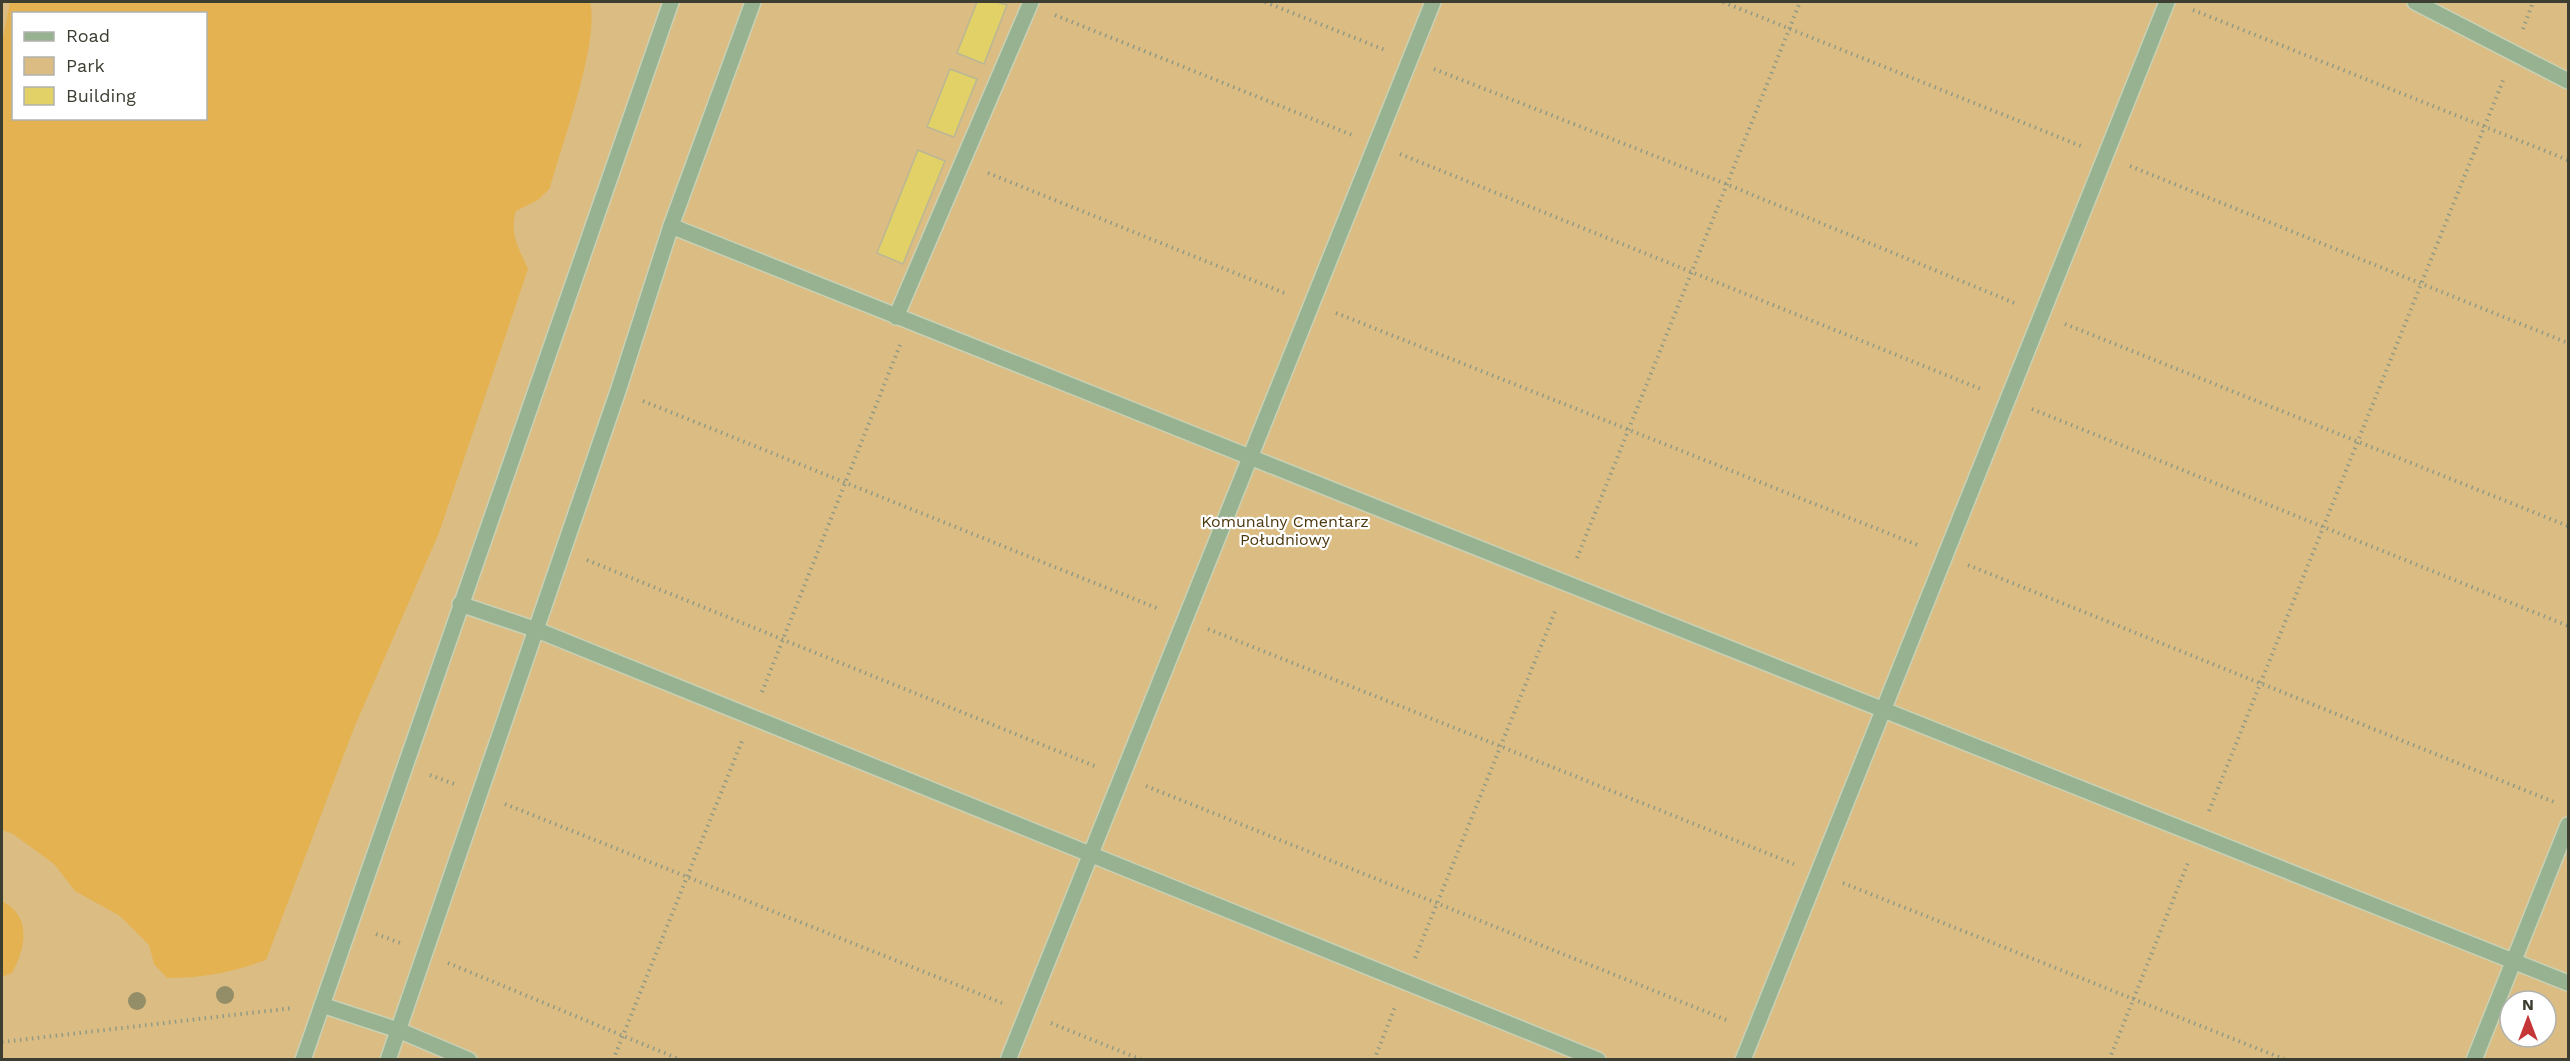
<svg xmlns="http://www.w3.org/2000/svg" width="2570" height="1061" font-family="'Work Sans',sans-serif">
<style>
.green{fill:#dbbd84;fill-rule:evenodd}
.forest{fill:#e4b250;fill-rule:evenodd}
.building{fill:#e1d167;stroke:#bbb696;stroke-width:1.5}
.lines{fill:none;stroke-linecap:round;stroke-linejoin:round}
.street-casing{stroke:#c9d1b4;stroke-width:18}
.path{stroke:#939a83;stroke-width:4;stroke-dasharray:1.5 4.5;stroke-linecap:butt}
.street{stroke:#97b290;stroke-width:15}
.tree{fill:#948e68}
.labels{text-anchor:middle;dominant-baseline:central;stroke-width:4.5;stroke-linejoin:round;paint-order:stroke}
.park-label{font-size:16px;fill:#4c380e;stroke:#fff}
</style>
<rect width="100%" height="100%" fill="#ecf6d5"/>
<path class="green" d="M2 2H2568V1059L2 1060ZM14 14H206V118H14ZM2510 1001H2546V1037H2510Z"/>
<g class="forest">
<path d="M10 2H590C600 41 562 144 550 188L538 200 516 211C509 233 519 249 528 269L439 533 354 728 266 960C232 972 203 978 167 978L154 964 149 945 120 916 75 891 54 864 13 834 2 830V42ZM14 14H206V118H14Z"/>
<path d="M2 901C32 917 26 947 12 973L2 977Z"/>
</g>
<g class="building">
<polygon points="977,2 997,2 1007,5 984,64 957,53"/>
<polygon points="950,69 977,79 954,137 927,127"/>
<polygon points="918,150 945,161 903,264 877,253"/>
</g>
<g class="lines">
<defs>
<g id="street">
<polyline points="2415,2 2568,81"/>
<polyline points="671,226 2568,983"/>
<polyline points="896,317 1031,2"/>
<polyline points="460,604 537,630 1598,1060"/>
<polyline points="322,1005 398,1030 469,1060"/>
<polyline points="303,1060 671,2"/>
<polyline points="388,1060 618,391 671,226 753,2"/>
<polyline points="1008,1060 1433,2"/>
<polyline points="1743,1060 2167,2"/>
<polyline points="2474,1060 2568,825"/>
</g>
</defs>
<use href="#street" class="street-casing"/>
<g class="path">
<polyline points="1265,2 1385,50"/>
<polyline points="1723,2 2081,146"/>
<polyline points="2193,10 2568,160"/>
<polyline points="1055,15 1352,135"/>
<polyline points="2523,29 2533,2"/>
<polyline points="1434,69 1726,184 2017,304"/>
<polyline points="1400,154 1983,390"/>
<polyline points="2130,166 2568,343"/>
<polyline points="988,173 1287,294"/>
<polyline points="1336,313 1920,546"/>
<polyline points="2065,324 2568,526"/>
<polyline points="643,401 1159,609"/>
<polyline points="2032,409 2568,626"/>
<polyline points="1577,558 1800,2"/>
<polyline points="587,560 1097,767"/>
<polyline points="1968,565 2554,802"/>
<polyline points="1208,629 1794,864"/>
<polyline points="762,692 900,345"/>
<polyline points="430,775 454,784"/>
<polyline points="1146,786 1729,1021"/>
<polyline points="505,804 1002,1003"/>
<polyline points="2209,811 2504,78"/>
<polyline points="1843,883 2286,1060"/>
<polyline points="376,934 400,943"/>
<polyline points="1415,958 1556,609"/>
<polyline points="448,963 681,1060"/>
<polyline points="1051,1023 1142,1060"/>
<polyline points="2,1042 293,1008"/>
<polyline points="613,1060 742,741"/>
<polyline points="1374,1060 1395,1007"/>
<polyline points="2109,1060 2189,860"/>
</g>
<use href="#street" class="street"/>
</g>
<g class="tree">
<circle cx="225" cy="995" r="9"/>
<circle cx="137" cy="1001" r="9"/>
</g>
<g class="labels">
<g class="park-label">
<text x="1285" y="521">Komunalny Cmentarz<tspan x="1285" dy="18">Południowy</tspan></text>
</g>
</g>
<rect width="2570" height="1061" fill="none" stroke="#3b3e31" stroke-width="6"/>
<rect x="12" y="12" width="195" height="108" fill="#ffffff" stroke="#b1b2ad" stroke-width="1.5"/>
<rect x="24" y="32" width="30" height="9" fill="#97b290" stroke="#b1b2ad" stroke-width="1.5"/>
<text x="66" y="42" font-size="18" fill="#3b3e31">Road</text>
<rect x="24" y="57" width="30" height="18" fill="#dbbd84" stroke="#b1b2ad" stroke-width="1.5"/>
<text x="66" y="72" font-size="18" fill="#3b3e31">Park</text>
<rect x="24" y="87" width="30" height="18" fill="#e1d167" stroke="#b1b2ad" stroke-width="1.5"/>
<text x="66" y="102" font-size="18" fill="#3b3e31">Building</text>
<g transform="translate(2528 1019)"><circle r="28" fill="#ffffff" stroke="#b1b2ad" stroke-width="1.5"/>
<path d="M0-4.5L10 22L0 15L-10 22Z" fill="#c53639"/>
<text y="-9" font-size="16" font-weight="bold" text-anchor="middle" fill="#3b3e31">N</text>
</g>
</svg>
